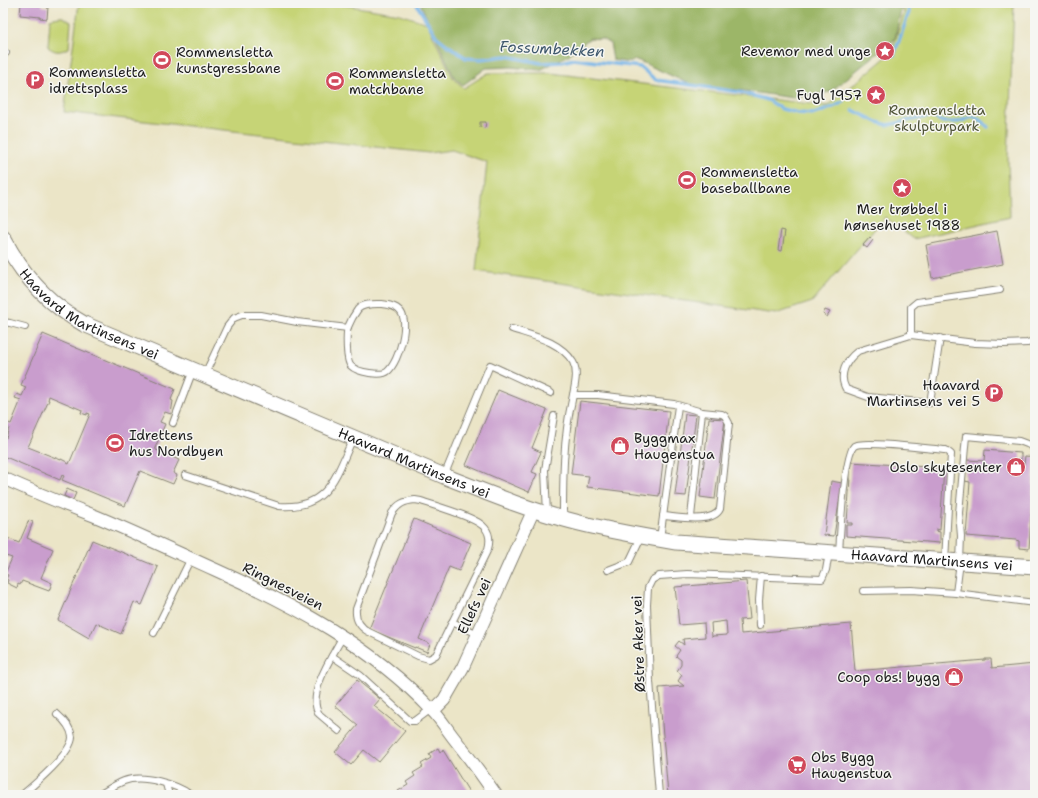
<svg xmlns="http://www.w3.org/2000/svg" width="1038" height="798" font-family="'Shantell Sans',sans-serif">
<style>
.green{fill:#c6d476;stroke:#717849}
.forest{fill:#9cb667;stroke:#5c6942}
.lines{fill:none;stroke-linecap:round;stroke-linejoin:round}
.stream{stroke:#74b3e7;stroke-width:3.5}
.building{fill:#c99dcd;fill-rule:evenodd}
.service-casing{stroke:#848072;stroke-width:8}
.minor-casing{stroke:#848072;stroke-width:14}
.tertiary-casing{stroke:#848072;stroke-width:17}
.service{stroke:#fff;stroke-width:6}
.minor{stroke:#fff;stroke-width:12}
.tertiary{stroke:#fff;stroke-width:15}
.labels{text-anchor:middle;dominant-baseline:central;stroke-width:3;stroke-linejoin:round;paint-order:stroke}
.poi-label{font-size:14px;fill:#1c1c1c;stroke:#f6f6f2;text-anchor:start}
.park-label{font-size:14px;fill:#4f5337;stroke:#f6f6f2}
.street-label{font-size:14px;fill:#1c1c1c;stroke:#f6f6f2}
.water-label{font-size:15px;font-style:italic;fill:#3f586d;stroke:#f6f6f2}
</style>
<rect width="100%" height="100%" fill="#f6f6f2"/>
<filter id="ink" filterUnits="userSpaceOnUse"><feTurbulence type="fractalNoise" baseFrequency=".025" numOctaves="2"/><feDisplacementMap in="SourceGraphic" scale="8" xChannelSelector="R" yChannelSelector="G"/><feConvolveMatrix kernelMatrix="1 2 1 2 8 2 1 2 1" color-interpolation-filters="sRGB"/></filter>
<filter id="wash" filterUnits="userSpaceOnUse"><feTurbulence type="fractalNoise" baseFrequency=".012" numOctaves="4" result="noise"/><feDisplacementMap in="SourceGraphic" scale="16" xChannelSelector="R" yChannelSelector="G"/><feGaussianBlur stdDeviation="0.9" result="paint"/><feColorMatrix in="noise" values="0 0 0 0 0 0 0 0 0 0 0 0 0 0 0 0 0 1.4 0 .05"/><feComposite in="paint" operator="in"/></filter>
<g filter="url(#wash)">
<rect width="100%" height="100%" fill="#ebe5c7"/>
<g class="green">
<polygon points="79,3 331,3 400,14 427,23 453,78 464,88 488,73 550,73 828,106 891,53 904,12 902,3 1014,3 1008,159 1010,217 914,239 885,217 812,302 776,314 476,271 487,162 452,150 429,153 64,112"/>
<path d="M59 17H63L71 22 69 48C60 52 56 53 48 47L50 19Z"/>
</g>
<polygon class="forest" points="420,3 900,3 901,9 895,39 830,92 793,98 745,91 694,86 637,60 625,62 613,60 610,43 602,39 590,38 567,56 540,70 511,67 486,68 463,85 454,77"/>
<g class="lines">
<g class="stream">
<polyline points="416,3 436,36 446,44 466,58 481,59 506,56 541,63 562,62 574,59 640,67 656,80 739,92 768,100 782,109 798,113 814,114 831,108 844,102"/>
<polyline points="894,55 909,12 906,3"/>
<polyline points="853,110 877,122 888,125 930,116 943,122 958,122 972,117 980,120 988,127"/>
</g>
</g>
<g id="blocks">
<g class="building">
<polygon points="21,3 43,3 42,6 48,7 47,19 40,18 40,17 20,15"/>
<polygon points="480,122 486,122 485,128 480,127"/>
<polygon points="781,230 785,231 782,251 778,250"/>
<polygon points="997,231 1003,264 932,278 926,245"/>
<polygon points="870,237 873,240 867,248 863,245"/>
<polygon points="825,310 830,312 827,317 823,314"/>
<path d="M43 334 175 389 171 400 173 401 171 414 165 412 160 422 165 424 155 448H156V450L179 460 173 473 177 475 173 484 140 471 125 506 62 480 64 476 62 475 60 480 3 456V437L6 438 9 428 4 426 6 422 11 424 21 400 15 398 17 394 22 396 26 387 21 385ZM49 396 82 410 81 413 87 415V413L90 414 69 464 67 463V462L61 459V460L28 447 49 400H48Z"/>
<polygon points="498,390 547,410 532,448 541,452 532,472 537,474 529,492 466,465"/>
<polygon points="580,401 669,411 659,496 587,487 589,476 571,474"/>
<polygon points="685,414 696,415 686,496 675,495"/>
<polygon points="709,418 725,419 715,499 700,497"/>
<polygon points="985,450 1021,453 1021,463 1022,464 1024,464 1025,456 1035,457 1029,549 1019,548 1019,541 1016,540 966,536 970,482 965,481 966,460 984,461"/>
<polygon points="851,462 944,468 940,530 936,529 936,531 940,532 940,543 846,536 846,525 852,525 852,523 847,523"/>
<polygon points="831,481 842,483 834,536 824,535"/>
<polygon points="67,489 76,493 73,500 64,496"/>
<polygon points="414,519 471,543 459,571 449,567 419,639 430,644 427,652 415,647 415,648 369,629"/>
<polygon points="29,520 33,522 27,538 53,549 41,578 52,583 49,591 22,581 20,585 18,584 17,588 7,583 8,580 6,579 8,575 5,574 12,558 3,555 3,536 19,543"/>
<polygon points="92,540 158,567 142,605 134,602 121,634 96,623 89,638 58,620"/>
<path d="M746 581 750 619 740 620 741 634 851 624 855 671 985 660V659H991L992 668 1035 664V795H668L659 688 684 686 678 681 682 675 677 671 681 665V660L676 656 680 650 675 646 679 641 684 645 683 639 705 637 704 623 679 625 675 587ZM726 621 727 635 713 636 712 637 711 623Z"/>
<polygon points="357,680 380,699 374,706 405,731 379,762 364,750 351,765 335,752 358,725 335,706"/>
<polygon points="438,748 440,752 443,750 471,795 400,795 398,791 408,785 406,782 415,776 413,773 423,767 421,764 431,758 429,754"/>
</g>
</g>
</g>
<g filter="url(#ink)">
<use href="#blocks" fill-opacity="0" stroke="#848072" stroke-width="1"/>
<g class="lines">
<defs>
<g id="service">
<polyline points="3,52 6,53"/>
<path d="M382 304C387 305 394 305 399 310 411 321 399 361 388 371 382 377 357 372 351 366 346 362 346 333 348 327 350 322 355 313 358 309 364 303 375 304 382 304Z"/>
<polyline points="3,322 10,323 25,327"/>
<path d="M512 329C533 336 560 341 573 362 579 373 574 388 572 400 563 439 563 480 563 519"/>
<polyline points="911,335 911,307 917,302 1000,290"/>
<path d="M940 338 930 403 868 397 846 389C838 375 846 360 858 351L911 335 975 343 1004 344 1027 343 1035 341"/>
<polyline points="205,374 227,327 234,318 242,315 261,315 297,322 348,328"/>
<path d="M573 395H598L674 404 702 412 722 414 725 416 729 423 720 509C713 524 678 517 663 516"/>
<polyline points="173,423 193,370"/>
<path d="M185 475 279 506C328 510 336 476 353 438"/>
<polyline points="444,476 490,365 551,393"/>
<path d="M415 500 421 501C435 506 477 517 485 528 490 534 490 542 488 549L436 655 429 659 418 656 369 632C360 627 355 620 356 609L392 513C398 504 404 501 415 500Z"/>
<polyline points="547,514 545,470 554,416"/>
<polyline points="691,517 702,412"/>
<polyline points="660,539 678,406"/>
<path d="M839 553C840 536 844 455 854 446 862 440 931 449 946 450L951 454 945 561"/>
<polyline points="608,570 629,562 641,537"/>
<polyline points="863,591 911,590 956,593 1035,603"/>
<polyline points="956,593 960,562 961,536 959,513 966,436 1019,441 1027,444 1035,448"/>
<polyline points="452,622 478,634"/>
<polyline points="760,625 759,600 761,576"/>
<polyline points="154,633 191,558"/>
<polyline points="332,656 360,675 410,721 415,721 431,709"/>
<path d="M339 731 319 714C306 694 333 655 343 636"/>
<polyline points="166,784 169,795"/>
<path d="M22 795C35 784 72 753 72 737 71 727 64 720 57 714"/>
<path d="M99 795C107 790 116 784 124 781 142 774 176 784 191 795"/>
<polyline points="659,795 650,681 647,605 648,588 652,580 659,576 687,574 822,579 826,570 829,553"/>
</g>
<g id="minor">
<path d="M3 478C33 492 64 504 95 516 136 533 176 552 216 570 296 606 371 646 432 710 440 718 446 728 453 737 468 756 482 775 496 795"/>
<polyline points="433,711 444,700 463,667 534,509"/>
</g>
<g id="tertiary">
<path id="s1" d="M3 238C22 275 48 304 84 324L444 476C485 492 526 509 568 520 604 530 640 536 676 542L1035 567"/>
</g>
</defs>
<use href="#service" class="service-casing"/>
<use href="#minor" class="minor-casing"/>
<use href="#tertiary" class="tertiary-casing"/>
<use href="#service" class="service"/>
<use href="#minor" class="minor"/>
<use href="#tertiary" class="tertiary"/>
</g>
</g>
<defs>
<symbol id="sight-disc" viewBox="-11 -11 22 22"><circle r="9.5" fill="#d1495b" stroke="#f6f6f2"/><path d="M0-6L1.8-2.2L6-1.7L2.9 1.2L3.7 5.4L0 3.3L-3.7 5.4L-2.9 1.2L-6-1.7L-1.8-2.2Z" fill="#fff"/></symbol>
<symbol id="stadium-disc" viewBox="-11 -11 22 22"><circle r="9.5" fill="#d1495b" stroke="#f6f6f2"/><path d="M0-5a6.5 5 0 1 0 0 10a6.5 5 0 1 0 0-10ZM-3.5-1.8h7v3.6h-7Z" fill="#fff"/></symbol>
<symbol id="parking-disc" viewBox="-11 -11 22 22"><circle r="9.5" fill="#d1495b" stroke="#f6f6f2"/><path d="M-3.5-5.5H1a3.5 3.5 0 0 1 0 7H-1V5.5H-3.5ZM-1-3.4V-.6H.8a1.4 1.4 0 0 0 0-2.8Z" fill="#fff"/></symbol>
<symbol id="shop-disc" viewBox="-11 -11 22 22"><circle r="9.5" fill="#d1495b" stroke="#f6f6f2"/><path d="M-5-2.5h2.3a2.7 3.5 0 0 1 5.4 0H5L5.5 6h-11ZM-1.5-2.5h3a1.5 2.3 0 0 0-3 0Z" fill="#fff"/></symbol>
<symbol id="supermarket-disc" viewBox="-11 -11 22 22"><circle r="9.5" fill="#d1495b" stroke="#f6f6f2"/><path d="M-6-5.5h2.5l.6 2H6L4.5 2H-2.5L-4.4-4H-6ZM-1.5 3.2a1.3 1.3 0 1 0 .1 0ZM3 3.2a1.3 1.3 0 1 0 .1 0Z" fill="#fff"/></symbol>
</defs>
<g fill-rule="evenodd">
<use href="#sight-disc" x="874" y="40" width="22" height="22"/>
<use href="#stadium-disc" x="151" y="49" width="22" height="22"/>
<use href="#parking-disc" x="24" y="69" width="22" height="22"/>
<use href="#stadium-disc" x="324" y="70" width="22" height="22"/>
<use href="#sight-disc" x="865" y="84" width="22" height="22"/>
<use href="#stadium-disc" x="676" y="169" width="22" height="22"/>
<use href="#sight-disc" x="891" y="177" width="22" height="22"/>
<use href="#parking-disc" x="983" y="382" width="22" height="22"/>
<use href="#stadium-disc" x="104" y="432" width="22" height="22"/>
<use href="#shop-disc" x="609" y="435" width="22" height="22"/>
<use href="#shop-disc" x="1005" y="456" width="22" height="22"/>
<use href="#shop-disc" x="943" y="666" width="22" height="22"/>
<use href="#supermarket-disc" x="786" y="754" width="22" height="22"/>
</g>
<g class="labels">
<g class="poi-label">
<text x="871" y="51" text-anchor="end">Revemor med unge</text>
<text x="176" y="52">Rommensletta<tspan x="176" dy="16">kunstgressbane</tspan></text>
<text x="49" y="72">Rommensletta<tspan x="49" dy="16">idrettsplass</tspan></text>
<text x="349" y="73">Rommensletta<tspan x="349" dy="16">matchbane</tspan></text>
<text x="862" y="95" text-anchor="end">Fugl 1957</text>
<text x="701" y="172">Rommensletta<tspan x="701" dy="16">baseballbane</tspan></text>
<text x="902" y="209" text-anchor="middle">Mer trøbbel i<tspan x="902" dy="16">hønsehuset 1988</tspan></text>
<text x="980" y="385" text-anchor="end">Haavard<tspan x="980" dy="16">Martinsens vei 5</tspan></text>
<text x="129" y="435">Idrettens<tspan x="129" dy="16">hus Nordbyen</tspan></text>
<text x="634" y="438">Byggmax<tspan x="634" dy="16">Haugenstua</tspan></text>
<text x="1002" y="467" text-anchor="end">Oslo skytesenter</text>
<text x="940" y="677" text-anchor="end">Coop obs! bygg</text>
<text x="811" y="757">Obs Bygg<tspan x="811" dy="16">Haugenstua</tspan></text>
</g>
<g class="park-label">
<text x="937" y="110">Rommensletta<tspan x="937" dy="16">skulpturpark</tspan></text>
</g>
<g class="street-label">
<text stroke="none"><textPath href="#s1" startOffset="119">Haavard Martinsens vei</textPath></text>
<text stroke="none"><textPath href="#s1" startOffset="478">Haavard Martinsens vei</textPath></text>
<text stroke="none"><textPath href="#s1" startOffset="1009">Haavard Martinsens vei</textPath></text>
<text transform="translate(283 586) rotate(27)">Ringnesveien</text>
<text transform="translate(474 606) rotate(-65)">Ellefs vei</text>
<text transform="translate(638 644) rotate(-92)">Østre Aker vei</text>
</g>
<g class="water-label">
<text transform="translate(552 49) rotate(3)">Fossumbekken</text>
</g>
</g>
<rect width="1038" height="798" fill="none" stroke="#f6f6f2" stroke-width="16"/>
</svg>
